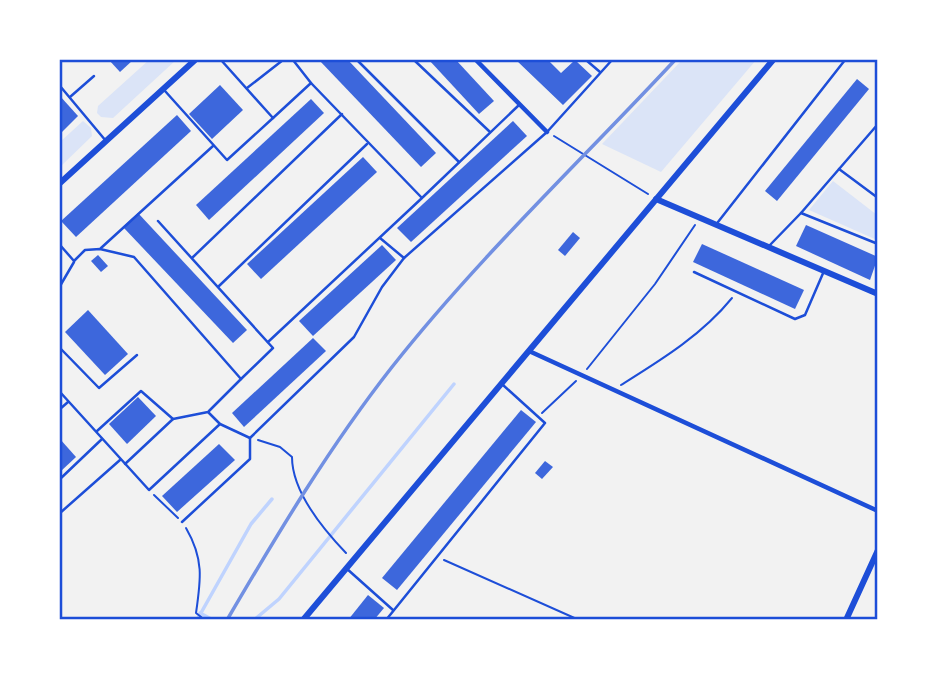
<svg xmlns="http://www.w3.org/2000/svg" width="937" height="679" font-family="'PT Sans',sans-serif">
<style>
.green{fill:#dbe4f7}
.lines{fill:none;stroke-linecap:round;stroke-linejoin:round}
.stream{stroke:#bfd3fe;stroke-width:3.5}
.building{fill:#3d67dc}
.path{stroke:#1d4ed8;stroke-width:2}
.service{stroke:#1d4ed8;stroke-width:2.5}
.minor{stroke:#1d4ed8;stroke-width:4.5}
.tertiary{stroke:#1d4ed8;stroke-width:6}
.secondary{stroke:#1d4ed8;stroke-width:6}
.rail{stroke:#7290e2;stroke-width:3.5}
.neatline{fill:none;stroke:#1d4ed8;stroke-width:2.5}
</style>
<rect width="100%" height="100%" fill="#f2f2f2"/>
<g class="green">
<polygon points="149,60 176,60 113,118 101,117 97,113 98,106"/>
<polygon points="682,60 756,60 661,172 602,144"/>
<polygon points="83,121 91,128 92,136 60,167 60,142"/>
<polygon points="833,181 877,215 877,240 809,210"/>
</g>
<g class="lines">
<g class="stream">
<polyline points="200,613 213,620"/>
<polyline points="197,620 251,524 272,499"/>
<polyline points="254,620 279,599 454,384"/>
</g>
</g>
<g class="building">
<polygon points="109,60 133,60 120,72"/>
<polygon points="319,60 348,60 436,153 421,167"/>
<polygon points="429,60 456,60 494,101 479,114"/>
<polygon points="516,60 548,60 561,73 575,60 592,76 563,105"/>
<polygon points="857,79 869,89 777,201 765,191"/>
<polygon points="220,85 243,110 212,139 189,114"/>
<polygon points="60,96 78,116 60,134"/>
<polygon points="311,99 324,113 209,220 196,205"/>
<polygon points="177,115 191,131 76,237 61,221"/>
<polygon points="513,121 527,136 411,242 397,228"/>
<polygon points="363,157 377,172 261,279 247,264"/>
<polygon points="138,213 247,330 233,343 123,227"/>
<polygon points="806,225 878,257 870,280 796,246"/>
<polygon points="573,232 580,238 565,256 558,250"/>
<polygon points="702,244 804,290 795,309 693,262"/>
<polygon points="382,245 396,260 313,336 299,321"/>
<polygon points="98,255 108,266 101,272 91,261"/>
<polygon points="88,310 128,354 105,375 65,332"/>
<polygon points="313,338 326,351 244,427 232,413"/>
<polygon points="138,397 156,416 127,444 109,424"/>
<polygon points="521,410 536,422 397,590 382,578"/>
<polygon points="60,439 76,457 60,472"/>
<polygon points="219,444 235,460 177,512 162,496"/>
<polygon points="545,461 553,467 542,479 535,473"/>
<polygon points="368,595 384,608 374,620 348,620"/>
</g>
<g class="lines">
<g class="path">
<polyline points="554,136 648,194"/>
<polyline points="587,369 655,284 695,225"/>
<path d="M621 385C661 360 702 335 732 298"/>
<polyline points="542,413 576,381"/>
<path d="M258 440 280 447 292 457C292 492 323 529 346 553"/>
<polyline points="154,495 178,518"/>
<path d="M186 528C204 559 201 579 196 613L205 620"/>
<polyline points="444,560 579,620"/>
</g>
<g class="service">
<polyline points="221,60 273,118 311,83 422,198 268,342"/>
<polyline points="293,60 311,83"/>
<polyline points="357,60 459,162"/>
<polyline points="414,60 490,132"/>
<polyline points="586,60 600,72"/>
<polyline points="60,86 106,141"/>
<polyline points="247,88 283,60"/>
<polyline points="165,91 227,160 273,118"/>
<polyline points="70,97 94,76"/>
<polyline points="878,124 801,213 878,244"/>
<polyline points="839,169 878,198"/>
<polyline points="423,197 519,105"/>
<polyline points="718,222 845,60"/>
<polyline points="380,238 404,258"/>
<polyline points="60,245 74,261 85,250 100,249 134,257 241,379 273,348 158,221"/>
<polyline points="769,246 801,213"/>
<polyline points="101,248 213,146"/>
<polyline points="193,257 342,114"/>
<polyline points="694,272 795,319 805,315 824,271"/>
<polyline points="60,286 74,262"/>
<polyline points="219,286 367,144"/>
<polyline points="60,348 99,388 137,355"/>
<polyline points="60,392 149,490 220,424"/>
<polyline points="60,409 68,402"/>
<polyline points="209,411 241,379"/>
<polyline points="97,431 141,391 173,419 208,412 220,424 250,438"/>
<polyline points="125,464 173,419"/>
<polyline points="60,479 102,439"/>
<polyline points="60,513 120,460"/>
<polyline points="182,522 250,459 250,438 354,337 382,287 404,258 547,132 612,60"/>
<polyline points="346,568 393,610"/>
<polyline points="386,620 545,423 503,385"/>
</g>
<g class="minor">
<polyline points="476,60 547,132"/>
<polyline points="529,351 878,511"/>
</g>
<polyline class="tertiary" points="846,620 878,550"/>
<g class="secondary">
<polyline points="60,183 195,60"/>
<polyline points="656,199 878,294"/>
<polyline points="303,620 773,60"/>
</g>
<path class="rail" d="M227 620C278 533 330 446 392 367 478 258 581 161 675 60"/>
</g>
<rect width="937" height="679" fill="none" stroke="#ffffff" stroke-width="122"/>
<rect x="61" y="61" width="815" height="557" class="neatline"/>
</svg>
